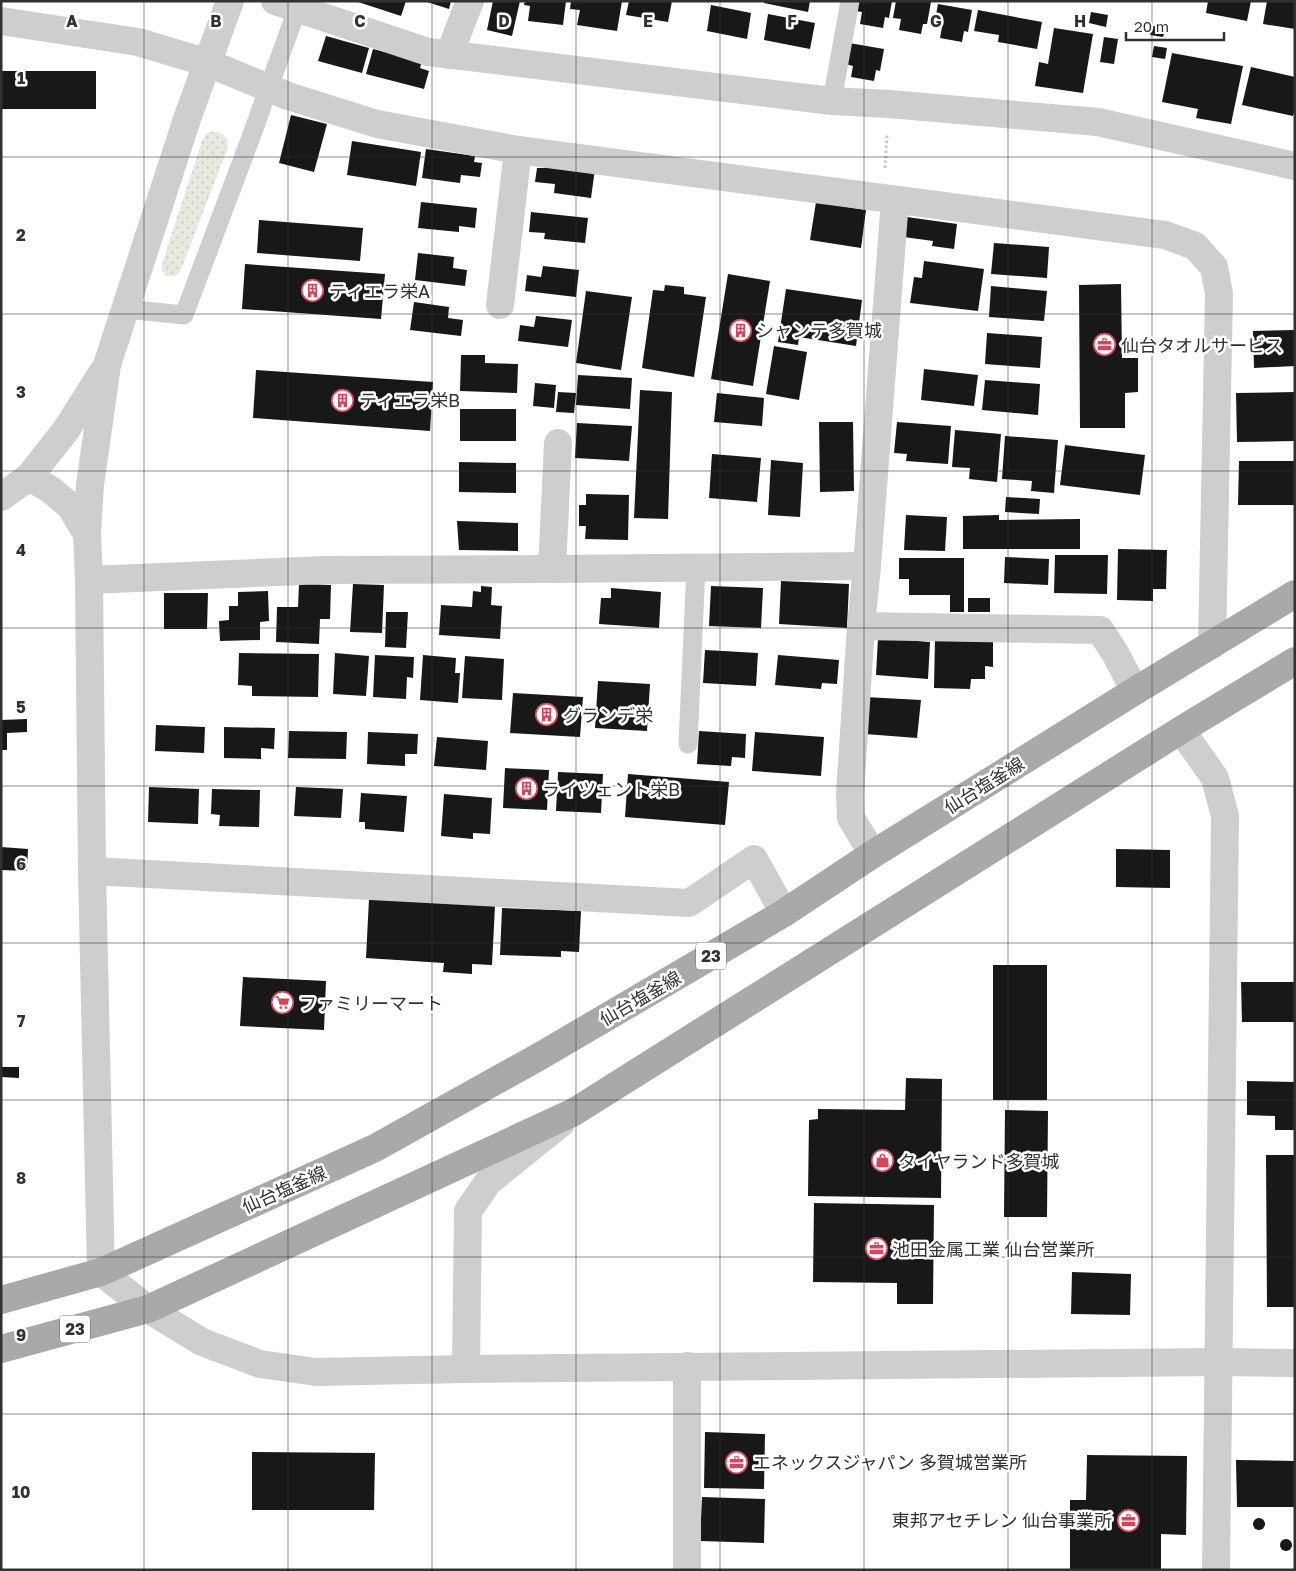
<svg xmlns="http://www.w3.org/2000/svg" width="1296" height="1571" font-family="'Golos Text','Noto Sans JP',sans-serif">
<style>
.grass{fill:url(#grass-dots)}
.building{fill:#181818}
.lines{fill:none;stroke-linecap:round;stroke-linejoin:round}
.path{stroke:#c8c8c8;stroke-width:3;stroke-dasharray:2.5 2.5;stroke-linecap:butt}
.service{stroke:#cecece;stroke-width:19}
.minor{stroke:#cecece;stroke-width:28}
.tertiary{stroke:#cecece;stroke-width:28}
.primary{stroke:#a9a9a9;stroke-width:28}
.grid{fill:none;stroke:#313131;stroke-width:1;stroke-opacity:0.55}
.labels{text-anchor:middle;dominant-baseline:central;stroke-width:5;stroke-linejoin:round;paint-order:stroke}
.shield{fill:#fff;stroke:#6f6f6f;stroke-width:1}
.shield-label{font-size:16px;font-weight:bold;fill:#313131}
.poi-label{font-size:18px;fill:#313131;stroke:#fff;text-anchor:start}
.street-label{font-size:18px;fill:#313131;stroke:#fff}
.grid-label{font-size:16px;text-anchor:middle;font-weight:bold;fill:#313131;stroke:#fff;stroke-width:5;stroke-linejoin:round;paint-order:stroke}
</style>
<defs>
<pattern id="grass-dots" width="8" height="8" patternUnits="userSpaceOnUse" patternTransform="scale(1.25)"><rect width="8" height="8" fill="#e5e9de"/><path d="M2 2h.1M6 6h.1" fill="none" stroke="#c5c8bf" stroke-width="1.8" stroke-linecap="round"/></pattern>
</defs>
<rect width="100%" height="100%" fill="#fff"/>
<path class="grass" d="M210 132C223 130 230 138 227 150L180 272 175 276H166L162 270V264L202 141 206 134Z"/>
<g class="building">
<polygon points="355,1 406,1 401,16"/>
<polygon points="424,1 451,1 449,9"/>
<polygon points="493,1 520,1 512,36 487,30"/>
<polygon points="525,1 566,1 563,25 528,21 530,6 524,5"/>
<polygon points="571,1 622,1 617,31 577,25 580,10 570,9"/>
<polygon points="629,1 672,1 668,22 626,15"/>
<polygon points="764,1 810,1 808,12 764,3"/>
<polygon points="857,1 892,1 889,18 885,17 883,28 860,24 862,12 855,11"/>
<polygon points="896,1 931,2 927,24 923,24 921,34 899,30 901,19 893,18"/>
<polygon points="1208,1 1251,1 1247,21 1206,13"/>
<polygon points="1267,1 1295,1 1295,29 1263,24"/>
<polygon points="938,4 972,10 968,32 964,31 962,42 940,38 942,27 934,25"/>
<polygon points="711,5 751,13 747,39 707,31"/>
<polygon points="978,10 1042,22 1037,49 998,42 999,35 974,31"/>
<polygon points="1091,12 1108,15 1106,27 1089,23"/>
<polygon points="768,14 815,23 810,49 764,40"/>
<polygon points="1153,26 1166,28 1163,37 1150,35"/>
<polygon points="1054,28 1093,34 1083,93 1035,86 1039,62 1048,64"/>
<polygon points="326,36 369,48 362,73 318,61"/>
<polygon points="1104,37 1118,39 1114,64 1100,62"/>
<polygon points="849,43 884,49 880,71 876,70 874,81 851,77 853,66 845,64"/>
<polygon points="1154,46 1167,48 1165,59 1152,57"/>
<polygon points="373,49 422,61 420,68 429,71 424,89 366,74"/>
<polygon points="1172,53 1243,66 1231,124 1196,118 1198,109 1162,102"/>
<polygon points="1251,67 1295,77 1295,108 1293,116 1242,105"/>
<rect x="1" y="71" width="95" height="38"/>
<polygon points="291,115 327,124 314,172 279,163"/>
<polygon points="352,141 421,152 416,186 347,175"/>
<polygon points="426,149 475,156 474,162 482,163 480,177 461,175 460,183 422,178"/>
<polygon points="546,162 595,169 591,198 554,193 555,184 535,182 537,168 545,168"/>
<polygon points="421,202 477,208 475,228 459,226 459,232 418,228"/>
<polygon points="816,202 866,210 861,248 810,240"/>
<polygon points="531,212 588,218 585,243 544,239 545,233 529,232"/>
<polygon points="907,217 957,224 954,249 932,246 933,241 904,237"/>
<polygon points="259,220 363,228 360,261 257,253"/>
<polygon points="994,243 1049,247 1047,278 991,274"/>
<polygon points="418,253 454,257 453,268 467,270 465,286 415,280"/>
<polygon points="924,261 984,269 978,311 910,303 914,277 922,278"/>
<polygon points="245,264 385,274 381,319 242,309"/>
<polygon points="543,266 579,270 576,297 525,291 527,275 541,277"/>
<polygon points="728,274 770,281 753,386 711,379"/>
<polygon points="1121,284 1122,358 1138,358 1138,392 1125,393 1125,428 1080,428 1079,285"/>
<polygon points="665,285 684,287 684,294 706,297 694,377 642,368 653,290 664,291"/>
<polygon points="991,286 1047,291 1044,321 989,317"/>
<polygon points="786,289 862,300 856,346 799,337 798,345 778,342"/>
<polygon points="586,291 632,297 621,370 576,363"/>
<polygon points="414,302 449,307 448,318 463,320 461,336 410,330"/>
<polygon points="536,316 572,320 568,347 518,341 520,325 534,327"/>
<polygon points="1295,330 1295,366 1254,368 1253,331"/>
<polygon points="987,333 1042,337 1040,368 985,364"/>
<polygon points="774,346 807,352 799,400 766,394"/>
<polygon points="461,355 485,355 485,363 518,364 517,393 460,391"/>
<polygon points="924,369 978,375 974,406 921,400"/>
<polygon points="256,370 433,382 430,431 253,418"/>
<polygon points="578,375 632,378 630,409 576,405"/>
<polygon points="985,380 1040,384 1038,415 982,410"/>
<polygon points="535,383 556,385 554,408 533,406"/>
<polygon points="640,390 672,392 668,519 634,518"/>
<polygon points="558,392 576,393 574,413 556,412"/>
<polygon points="1295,392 1295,441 1237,442 1236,393"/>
<polygon points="717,393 764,398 762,426 714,422"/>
<rect x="460" y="409" width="56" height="32"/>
<polygon points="819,422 853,422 854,491 820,492"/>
<polygon points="897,422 951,426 948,464 906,461 907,454 894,453"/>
<polygon points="577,423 632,426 629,461 575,458"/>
<polygon points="955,430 1001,434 997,482 969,479 970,468 952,467"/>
<polygon points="1005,436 1058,440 1054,493 1031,491 1032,481 1002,479"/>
<polygon points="1065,445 1145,455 1140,495 1060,485"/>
<polygon points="712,454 761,458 757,502 709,498"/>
<polygon points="771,460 803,463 800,517 768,515"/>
<polygon points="1239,461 1295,461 1295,505 1238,505"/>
<polygon points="459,462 516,463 516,493 459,492"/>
<polygon points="586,494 629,495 628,540 585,539 586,526 579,526 579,505 586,505"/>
<polygon points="1006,497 1040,499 1039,514 1005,512"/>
<polygon points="906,515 947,517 945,551 904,550"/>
<polygon points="999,515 999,520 1080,519 1080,549 963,549 963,516"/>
<polygon points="457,521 518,523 518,551 459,550"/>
<polygon points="1118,549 1167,550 1166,589 1153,589 1153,601 1117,600"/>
<polygon points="1055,555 1108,555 1107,594 1054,593"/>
<polygon points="1005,557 1049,559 1048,585 1004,583"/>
<polygon points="899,558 964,558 964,612 950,612 950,595 909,595 909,579 899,579"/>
<polygon points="781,581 849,584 847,628 779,624"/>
<polygon points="299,584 331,585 330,619 320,619 319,644 276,642 277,607 298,607"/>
<polygon points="353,584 384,585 382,633 350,632"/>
<polygon points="481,586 492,587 491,605 502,606 500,639 439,635 441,605 472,607 473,591 481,592"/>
<polygon points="711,586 763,588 761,628 709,626"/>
<polygon points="611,588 661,592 659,628 599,624 601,598 611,598"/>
<polygon points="268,591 269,621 260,622 260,640 220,641 219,621 229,620 229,606 238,606 238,592"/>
<polygon points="164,593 208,593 207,629 164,629"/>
<rect x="968" y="598" width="22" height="14"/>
<polygon points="386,612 408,612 406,648 385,647"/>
<polygon points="878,638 930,642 928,679 876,675"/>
<polygon points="935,638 993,639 993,667 985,666 985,679 971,679 970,689 934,688"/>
<polygon points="705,650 758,653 756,686 703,683"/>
<polygon points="239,653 319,654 318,697 252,696 252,686 238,685"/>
<polygon points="335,653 369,656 366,696 333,694"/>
<polygon points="375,655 414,657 413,678 407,677 406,699 373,697"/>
<polygon points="423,655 456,658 455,673 460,673 458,703 420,700"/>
<polygon points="778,655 839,660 837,684 822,683 821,689 775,685"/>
<polygon points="465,656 504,659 502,700 462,698"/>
<polygon points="598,681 650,684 647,731 595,728"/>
<polygon points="513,693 583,697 580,737 510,733"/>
<polygon points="865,697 921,700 917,738 865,734"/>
<polygon points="27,719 27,732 7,733 7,750 1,750 1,720"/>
<polygon points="156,725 205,727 204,753 155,751"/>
<polygon points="224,727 275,728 274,749 261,748 261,759 224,758"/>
<polygon points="289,731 347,732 346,759 288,758"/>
<polygon points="699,731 746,734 745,758 732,757 731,766 697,764"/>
<polygon points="368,732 418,734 417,754 405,754 405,766 367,764"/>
<polygon points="755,732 824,737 821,776 752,771"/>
<polygon points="437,737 488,741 486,770 434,766"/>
<polygon points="505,768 549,770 547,810 503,808"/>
<polygon points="558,772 603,774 601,813 556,811"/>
<polygon points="628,774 729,782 725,825 625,817"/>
<polygon points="149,787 199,789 198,824 148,822"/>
<polygon points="296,787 343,789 341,818 294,816"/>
<polygon points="212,789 260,790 259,827 219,826 220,815 211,814"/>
<polygon points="361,793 407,796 404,832 365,829 365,822 359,822"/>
<polygon points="444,794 492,798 490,834 473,833 473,839 441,836"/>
<polygon points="1,847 28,849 27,871 1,870"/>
<polygon points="1116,849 1170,850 1170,888 1116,887"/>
<polygon points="369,899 495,906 492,965 472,964 472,974 443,972 444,963 366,958"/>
<polygon points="502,908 581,911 579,952 561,951 561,957 500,955"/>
<rect x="993" y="965" width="54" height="135"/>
<polygon points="243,977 326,981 324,1030 240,1026"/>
<polygon points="1241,982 1295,982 1295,1022 1242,1022"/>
<polygon points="1,1067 19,1067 19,1078 1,1077"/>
<polygon points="906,1078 942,1079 941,1198 808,1196 809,1120 818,1119 818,1109 905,1110"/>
<polygon points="1247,1081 1295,1082 1295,1130 1275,1130 1275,1116 1247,1115"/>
<polygon points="1005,1110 1048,1111 1047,1217 1004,1217"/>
<polygon points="1266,1155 1295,1155 1295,1307 1267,1307"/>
<polygon points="814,1203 934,1205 933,1304 897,1304 897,1283 813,1282"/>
<polygon points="1072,1272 1131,1274 1130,1315 1071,1314"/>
<polygon points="705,1432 765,1434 764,1489 704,1488"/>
<polygon points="252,1452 375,1453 374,1510 252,1510"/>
<polygon points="1087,1455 1187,1456 1186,1535 1161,1534 1161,1570 1070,1570 1070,1500 1086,1500"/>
<polygon points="1236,1460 1295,1461 1295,1507 1237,1507"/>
<polygon points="702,1497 765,1499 764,1543 700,1541"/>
<circle cx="1259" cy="1524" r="6"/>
<circle cx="1286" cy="1545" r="6"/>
</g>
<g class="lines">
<polyline class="path" points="885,168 887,135"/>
<g class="service">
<polyline points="832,101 850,1"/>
<polyline points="125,309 184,315 251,137 300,1"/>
<polyline points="688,744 696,567"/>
</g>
<g class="minor">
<polyline points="275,1 428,52 832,101 889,104 1098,122 1295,166"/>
<polyline points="449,55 470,1"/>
<polyline points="208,63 288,96 377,124 518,150 1165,235 1195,246 1214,267 1219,294 1212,645"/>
<polyline points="500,305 518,150"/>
<polyline points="552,569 558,443"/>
<polyline points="89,580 325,570 552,569 867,566"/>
<polyline points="861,626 1100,630 1115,653 1135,691"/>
<polyline points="1181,730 1215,778 1225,816 1216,1570"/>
<polyline points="873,854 851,818 850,794 861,626 867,566 895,200"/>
<polyline points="92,871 689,903 754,859 784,913"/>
<polyline points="466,1369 468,1211 488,1182 561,1123"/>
<polyline points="687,1570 687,1366"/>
</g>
<g class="tertiary">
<polyline points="230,1 188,116 107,365 90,485 87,534 89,580 92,871 101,1272 148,1309 202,1342 260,1364 316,1372 466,1369 1219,1362 1295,1363"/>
<polyline points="1,21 138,42 208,63"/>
<polyline points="29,477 51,490 70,506 87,534"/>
<polyline points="1,497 29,477 66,430 102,373"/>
</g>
<g class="primary">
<polyline points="1,1300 101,1272 375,1148 542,1055 784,913 873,854 1135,691 1295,594"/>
<polyline points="1,1349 148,1309 574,1112 1181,730 1295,661"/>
</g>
</g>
<path class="grid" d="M144 1V1570M288 1V1570M432 1V1570M576 1V1570M720 1V1570M864 1V1570M1008 1V1570M1152 1V1570M1 157H1295M1 314H1295M1 471H1295M1 628H1295M1 786H1295M1 943H1295M1 1100H1295M1 1257H1295M1 1414H1295"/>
<defs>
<symbol id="building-ring" viewBox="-11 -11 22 22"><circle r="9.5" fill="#fff" stroke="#d5465a" stroke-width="1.5"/><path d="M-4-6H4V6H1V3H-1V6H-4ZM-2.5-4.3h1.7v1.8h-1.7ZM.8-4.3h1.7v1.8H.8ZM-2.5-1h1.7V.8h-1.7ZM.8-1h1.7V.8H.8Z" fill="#d5465a"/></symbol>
<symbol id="office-ring" viewBox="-11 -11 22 22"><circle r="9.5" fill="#fff" stroke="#d5465a" stroke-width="1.5"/><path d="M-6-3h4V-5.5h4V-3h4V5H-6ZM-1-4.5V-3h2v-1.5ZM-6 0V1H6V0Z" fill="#d5465a"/></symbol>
<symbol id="supermarket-ring" viewBox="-11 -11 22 22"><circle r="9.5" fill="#fff" stroke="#d5465a" stroke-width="1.5"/><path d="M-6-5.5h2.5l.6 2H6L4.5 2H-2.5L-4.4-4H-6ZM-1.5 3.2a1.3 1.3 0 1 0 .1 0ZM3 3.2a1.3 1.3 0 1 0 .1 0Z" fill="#d5465a"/></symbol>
<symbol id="shop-ring" viewBox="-11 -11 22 22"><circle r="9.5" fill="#fff" stroke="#d5465a" stroke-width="1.5"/><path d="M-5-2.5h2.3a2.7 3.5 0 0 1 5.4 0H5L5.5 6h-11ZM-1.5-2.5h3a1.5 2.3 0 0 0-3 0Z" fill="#d5465a"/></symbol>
</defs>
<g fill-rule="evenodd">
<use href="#building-ring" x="300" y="278" width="25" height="25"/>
<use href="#building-ring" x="728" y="318" width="25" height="25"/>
<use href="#office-ring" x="1092" y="332" width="25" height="25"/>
<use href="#building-ring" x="330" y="388" width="25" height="25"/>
<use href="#building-ring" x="534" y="702" width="25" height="25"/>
<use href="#building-ring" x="514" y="776" width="25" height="25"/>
<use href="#supermarket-ring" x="270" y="990" width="25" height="25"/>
<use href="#shop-ring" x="870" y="1148" width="25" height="25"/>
<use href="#office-ring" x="864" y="1236" width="25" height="25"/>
<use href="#office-ring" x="724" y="1450" width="25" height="25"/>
<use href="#office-ring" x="1116" y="1508" width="25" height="25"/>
</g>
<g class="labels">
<g class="shield">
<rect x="696" y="942.5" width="30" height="27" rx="4"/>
<rect x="60" y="1315.5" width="30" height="27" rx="4"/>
</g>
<g class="shield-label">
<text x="711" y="956">23</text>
<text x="75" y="1329">23</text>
</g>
<g class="poi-label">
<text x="329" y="291">ティエラ栄A</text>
<text x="756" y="330">シャンテ多賀城</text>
<text x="1121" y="345">仙台タオルサービス</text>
<text x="359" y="400">ティエラ栄B</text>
<text x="563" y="715">グランデ栄</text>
<text x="542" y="789">ライツェント栄B</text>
<text x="299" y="1003">ファミリーマート</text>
<text x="898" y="1161">タイヤランド多賀城</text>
<text x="892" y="1249">池田金属工業 仙台営業所</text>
<text x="753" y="1462">エネックスジャパン 多賀城営業所</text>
<text x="1112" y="1520" text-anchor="end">東邦アセチレン 仙台事業所</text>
</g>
<g class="street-label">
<text transform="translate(984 785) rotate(-32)">仙台塩釜線</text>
<text transform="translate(640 998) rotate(-30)">仙台塩釜線</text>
<text transform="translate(284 1189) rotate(-24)">仙台塩釜線</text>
</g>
</g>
<g class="grid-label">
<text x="72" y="27">A</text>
<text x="216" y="27">B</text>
<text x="360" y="27">C</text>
<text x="504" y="27">D</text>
<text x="648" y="27">E</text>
<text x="792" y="27">F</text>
<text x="936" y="27">G</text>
<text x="1080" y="27">H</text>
<text x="21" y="84">1</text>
<text x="21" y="241">2</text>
<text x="21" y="398">3</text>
<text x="21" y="556">4</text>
<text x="21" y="713">5</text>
<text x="21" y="870">6</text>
<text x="21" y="1027">7</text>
<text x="21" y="1184">8</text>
<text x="21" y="1341">9</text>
<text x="21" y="1498">10</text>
</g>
<rect width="1296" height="1571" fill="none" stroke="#313131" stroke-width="5"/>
<path d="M1126 32v8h98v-8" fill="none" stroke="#313131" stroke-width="2.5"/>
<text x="1134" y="32" font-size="15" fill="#313131" stroke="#ffffff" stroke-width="4" paint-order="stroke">20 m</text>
</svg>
